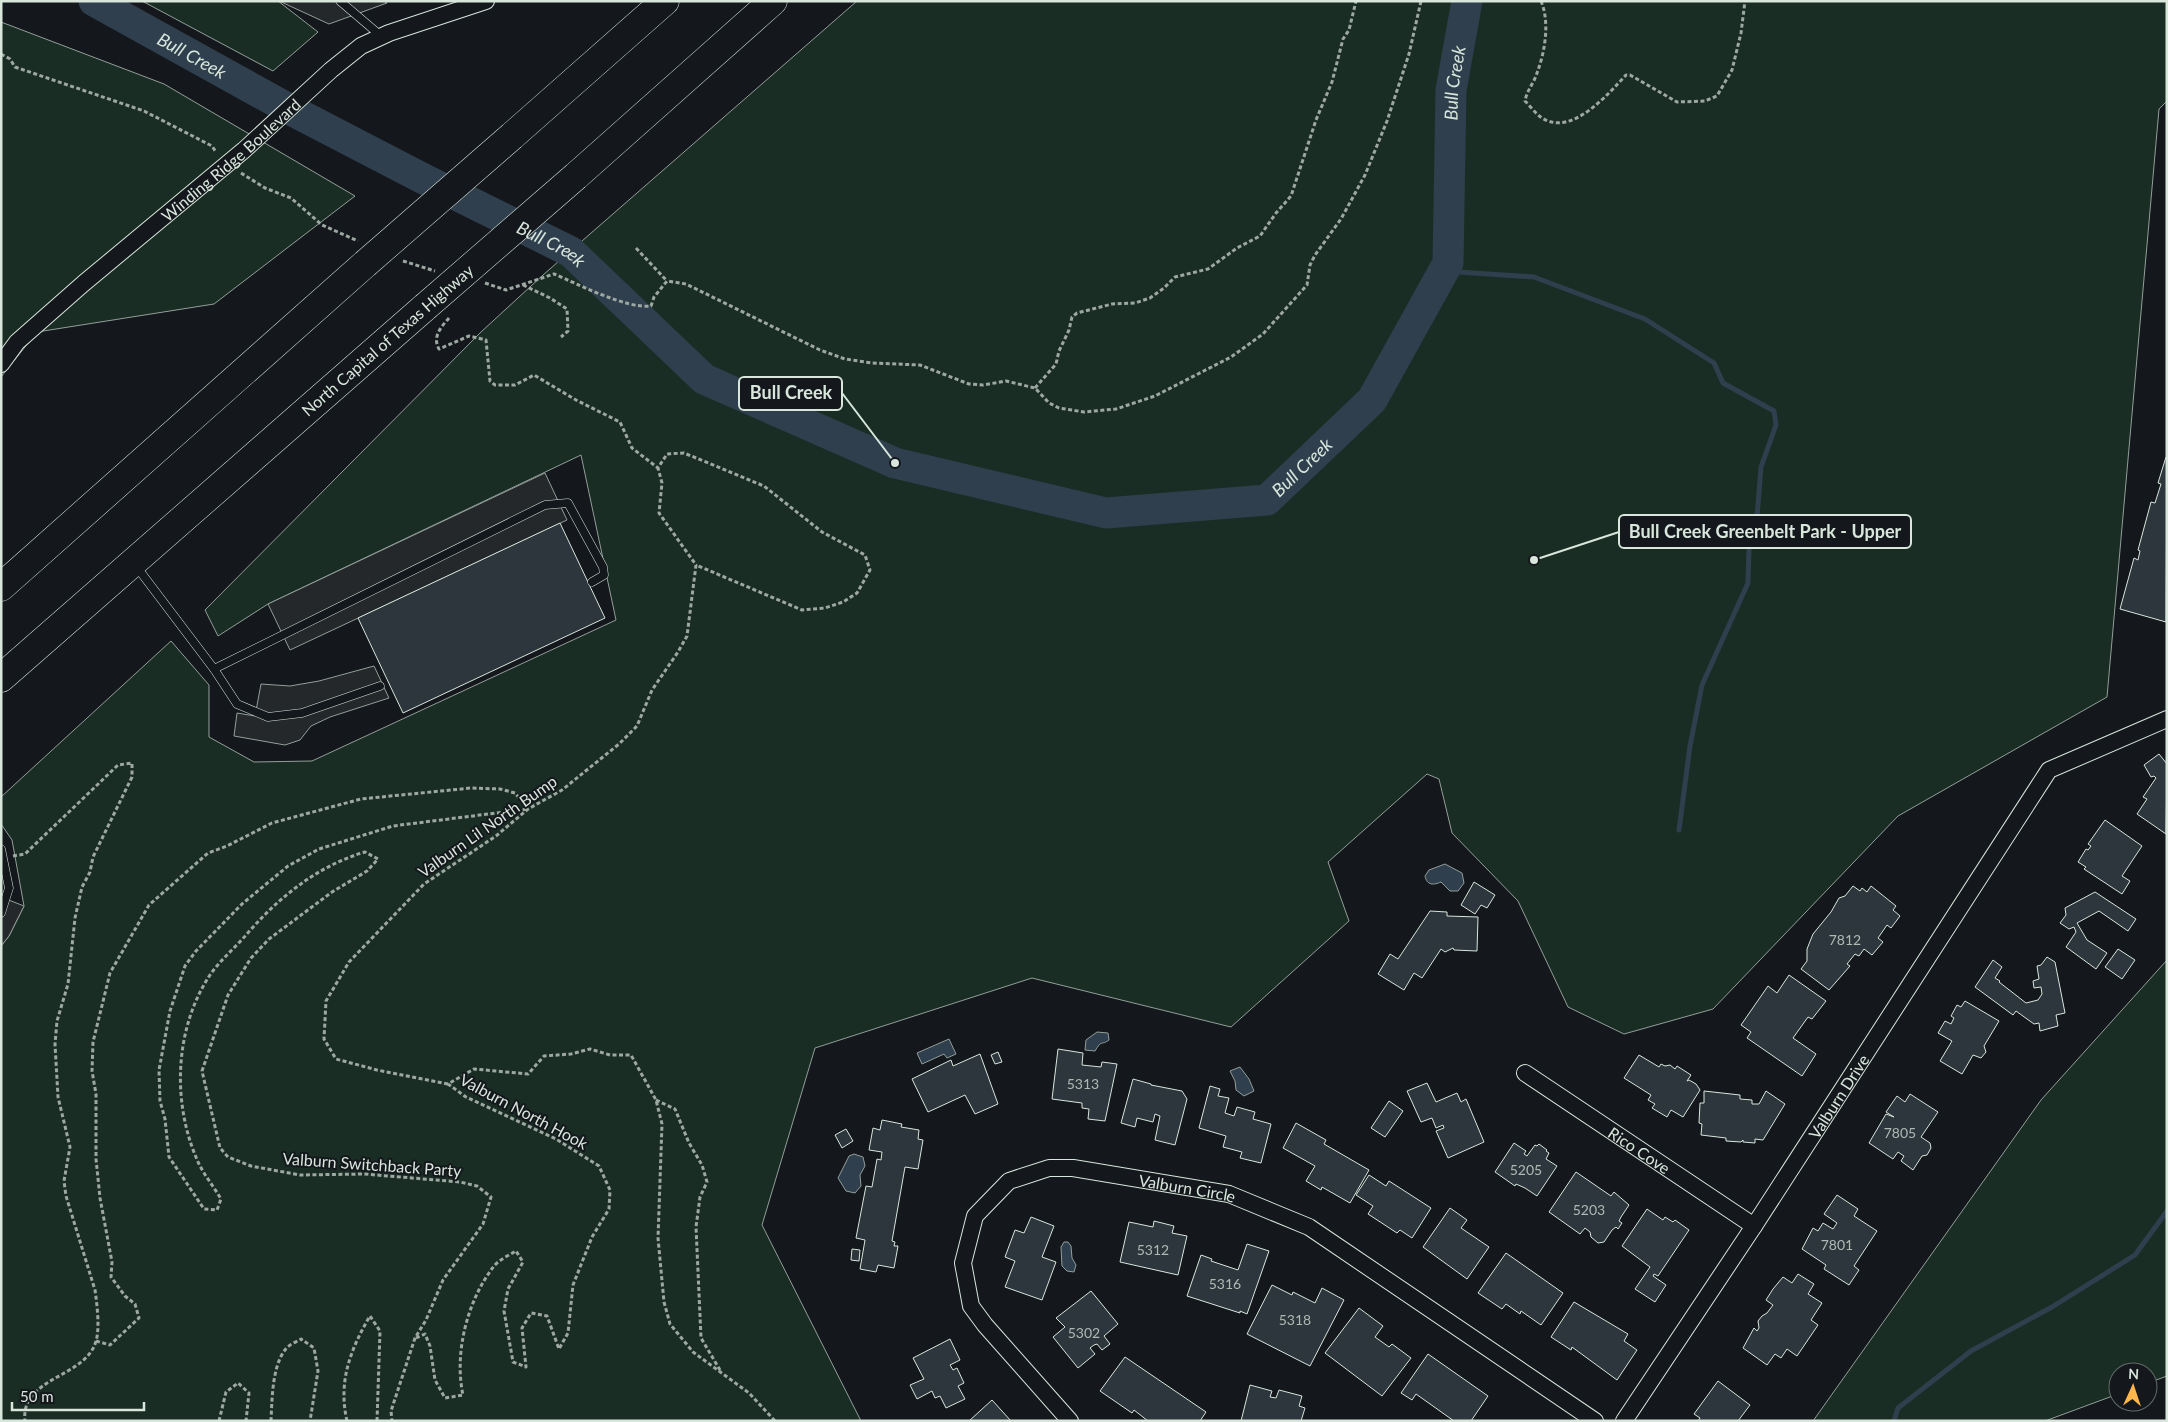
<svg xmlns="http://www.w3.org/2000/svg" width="2168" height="1422" font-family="Lato,sans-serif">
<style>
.green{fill:#1a2d24;stroke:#939e99}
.parking{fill:#24282b;stroke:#939e99}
.water{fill:#2f3f4d;stroke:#939e99}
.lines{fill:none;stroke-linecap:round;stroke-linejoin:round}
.stream{stroke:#2f3f4d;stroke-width:5}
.river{stroke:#2f3f4d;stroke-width:31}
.building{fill:#2c363c;stroke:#d8e6dc}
.lane-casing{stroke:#d8e6dc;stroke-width:9}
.street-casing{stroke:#d8e6dc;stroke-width:18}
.highway-casing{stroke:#d8e6dc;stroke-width:29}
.path{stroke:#9da8a2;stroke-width:3;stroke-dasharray:4 2.5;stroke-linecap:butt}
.lane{stroke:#14181c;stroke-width:8}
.street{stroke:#14181c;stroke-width:16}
.highway{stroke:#14181c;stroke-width:28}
.highway-bridge-casing{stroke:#d8e6dc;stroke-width:29;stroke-linecap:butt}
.highway-bridge{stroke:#14181c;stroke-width:28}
.labels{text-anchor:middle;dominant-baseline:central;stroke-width:4;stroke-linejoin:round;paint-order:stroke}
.number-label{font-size:14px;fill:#adbab4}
.street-label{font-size:16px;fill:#d8e6dc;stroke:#14181c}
.water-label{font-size:18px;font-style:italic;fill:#d8e6dc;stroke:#14181c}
.leader{fill:none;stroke:#d8e6dc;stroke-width:2}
.callout-dot{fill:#d8e6dc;stroke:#14181c;stroke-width:2}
.callout{fill:#14181c;stroke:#d8e6dc;stroke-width:2}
.callout-label{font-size:18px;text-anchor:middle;font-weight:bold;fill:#d8e6dc}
</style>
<rect width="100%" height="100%" fill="#14181c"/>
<g class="green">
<polygon points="142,1 278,1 318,32 273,71"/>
<polygon points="857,1 2167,1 2167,101 2159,109 2107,697 1898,816 1713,1009 1624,1034 1568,1007 1518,901 1452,833 1439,779 1427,774 1328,862 1349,921 1231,1027 1032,978 815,1048 762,1225 861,1421 1,1421 1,946 9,936 24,906 12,840 1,824 1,797 171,641 209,685 209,737 254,762 312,761 616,620 581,455 268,604 218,636 205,610 481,332 543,275"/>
<polygon points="1,22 164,84 355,196 214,304 37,332 1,377"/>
<polygon points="2167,960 2167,1376 2148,1383 2148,1372 2118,1372 2118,1394 2045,1421 1813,1421 2041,1100"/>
</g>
<g class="parking">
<polygon points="279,1 384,1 387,3 329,24"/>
<polygon points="545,473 567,520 290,650 268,604"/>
<polygon points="374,666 389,698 330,717 311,726 300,740 285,745 234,736 237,713 255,716 261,684 290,686 319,681"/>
<polygon points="1,897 24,906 9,936 1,946"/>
</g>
<g class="water">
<path d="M1445 864 1462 873 1464 883 1458 891H1450L1441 882C1434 885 1427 886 1425 876L1429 870Z"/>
<path d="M1097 1032 1108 1033 1109 1040C1101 1046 1102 1039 1095 1051L1085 1050 1086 1040Z"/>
<polygon points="949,1039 956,1054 947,1058 944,1054 922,1064 917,1053"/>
<polygon points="1240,1067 1249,1079 1254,1091 1244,1096 1236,1090 1235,1081 1230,1071"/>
<polygon points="854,1154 863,1157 865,1166 860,1175 861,1186 855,1193 846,1191 838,1178 849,1156"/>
<polygon points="1064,1242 1068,1242 1071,1246 1072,1258 1076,1265 1074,1272 1067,1271 1062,1266 1061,1247"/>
</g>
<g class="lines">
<g class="stream">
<polyline points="1443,271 1534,277 1645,319 1714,363 1723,383 1774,411 1776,425 1761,467 1757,517 1749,549 1748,583 1702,685 1690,746 1679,830"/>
<polyline points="1894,1421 1898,1408 1971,1351 2052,1307 2135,1255 2167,1211"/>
</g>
<path class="river" id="s1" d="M94 1 289 109 420 177 571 252 704 379 895 463 1106 513 1267 500 1372 400 1448 263 1451 90 1467 1"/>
</g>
<g class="building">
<polygon points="2166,457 2167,457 2166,622 2120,609 2134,558 2138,560 2140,551 2138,550 2151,502 2155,503 2161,484 2158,483"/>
<polygon points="560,523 605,618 403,713 358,618"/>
<polygon points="2159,754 2167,764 2166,834 2137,814 2147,799 2143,797 2156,778 2154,776 2151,777 2144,765"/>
<polygon points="2105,820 2142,846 2122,876 2130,881 2122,894 2084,869 2086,867 2078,862 2086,849 2088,850 2091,846 2088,844"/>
<polygon points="1474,882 1495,895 1487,908 1481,905 1475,914 1461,905"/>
<polygon points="1853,886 1860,891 1862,888 1867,892 1871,886 1896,906 1893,910 1900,916 1891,928 1887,925 1878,938 1883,942 1872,955 1864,949 1859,956 1855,954 1847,964 1850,966 1829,990 1801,969 1807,961 1807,949 1813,934 1831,912 1839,898 1845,896"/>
<polygon points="2095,892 2136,919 2128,931 2099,911 2077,923 2087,940 2107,953 2096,969 2066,947 2076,932 2074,927 2069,929 2060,923 2066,915 2065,908"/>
<polygon points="1430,911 1447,912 1447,916 1478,917 1477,951 1454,950 1453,948 1445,952 1441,949 1422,978 1414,973 1404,990 1378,974 1390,954 1398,959"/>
<polygon points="2118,949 2135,960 2122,979 2105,967"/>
<polygon points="2047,957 2055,962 2065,1013 2056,1015 2058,1026 2040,1031 2039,1023 2034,1024 2016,1011 2013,1015 1975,987 1993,960 2002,967 1995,978 2000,981 1999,982 2026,1003 2038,1000 2042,994 2041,987 2034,988 2033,981 2039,979 2037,966 2041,965"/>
<polygon points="1789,975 1826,1001 1812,1019 1808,1017 1793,1038 1816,1054 1802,1076 1747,1038 1751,1032 1741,1025 1768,986 1777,993"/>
<polygon points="1965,1001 1999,1021 1984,1046 1986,1052 1981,1058 1973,1055 1962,1074 1940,1061 1952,1041 1938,1033 1945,1021 1951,1024 1954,1018 1951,1016 1957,1005 1961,1007"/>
<polygon points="1058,1049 1083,1053 1082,1065 1101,1067 1102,1062 1117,1064 1105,1121 1088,1119 1089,1109 1082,1108 1082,1103 1052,1099"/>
<polygon points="998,1052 1002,1062 995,1064 991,1055"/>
<polygon points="980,1054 998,1104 975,1114 965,1095 928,1112 912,1079 951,1060 953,1066"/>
<polygon points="1639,1055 1659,1067 1661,1064 1665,1066 1670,1065 1675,1069 1677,1066 1691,1075 1687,1081 1689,1080 1696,1084 1700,1090 1683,1117 1671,1110 1667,1117 1652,1108 1655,1104 1648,1100 1651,1095 1624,1078"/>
<polygon points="1133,1079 1151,1084 1151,1085 1182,1091 1187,1099 1175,1145 1155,1140 1160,1116 1155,1114 1153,1122 1137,1118 1135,1127 1121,1123"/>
<polygon points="1427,1083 1436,1102 1457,1093 1461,1102 1466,1099 1484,1142 1448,1158 1436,1131 1444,1128 1443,1125 1436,1128 1432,1118 1421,1122 1407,1091"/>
<polygon points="1210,1086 1220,1089 1218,1096 1229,1098 1225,1113 1234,1116 1237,1107 1255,1112 1253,1119 1271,1124 1261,1163 1240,1158 1242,1152 1223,1147 1226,1136 1199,1128"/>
<polygon points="1704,1091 1740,1095 1740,1099 1752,1100 1752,1104 1759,1104 1766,1091 1785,1104 1763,1140 1755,1139 1755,1143 1743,1142 1743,1140 1741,1142 1726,1141 1726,1138 1701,1135 1702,1124 1699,1123 1700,1103 1704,1103"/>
<polygon points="1910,1094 1938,1112 1921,1137 1930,1143 1931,1148 1927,1155 1922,1156 1913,1170 1901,1161 1904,1156 1898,1152 1893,1159 1869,1143 1886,1114 1894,1117 1886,1112 1897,1096 1905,1102"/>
<polygon points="1389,1101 1403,1111 1385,1137 1371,1128"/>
<polygon points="882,1120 902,1124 901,1127 919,1130 918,1139 923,1140 918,1169 905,1167 892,1241 895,1242 894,1246 898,1246 894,1268 878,1265 876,1272 860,1269 865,1240 856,1238 866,1186 872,1187 877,1159 881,1160 882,1152 869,1150 873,1128 880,1130"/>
<polygon points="1296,1123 1326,1140 1324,1144 1369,1170 1350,1203 1322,1187 1321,1190 1306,1181 1315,1166 1283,1148"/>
<polygon points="846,1129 853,1141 842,1148 835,1135"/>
<polygon points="1514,1143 1526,1151 1524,1154 1527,1156 1535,1145 1537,1146 1539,1144 1547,1150 1546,1151 1549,1153 1546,1159 1557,1166 1537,1196 1525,1188 1516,1184 1515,1186 1495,1172"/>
<polygon points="1576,1172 1611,1196 1614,1192 1629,1205 1621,1217 1619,1221 1622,1223 1618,1229 1616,1227 1612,1230 1604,1242 1598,1243 1591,1237 1590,1232 1585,1228 1580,1234 1549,1212"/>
<polygon points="1369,1175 1386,1186 1389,1181 1431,1208 1412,1238 1400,1230 1397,1233 1368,1214 1373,1206 1356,1195"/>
<polygon points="1837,1195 1858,1209 1854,1216 1877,1231 1854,1266 1859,1270 1849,1285 1824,1269 1826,1265 1802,1249 1813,1228 1818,1231 1823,1223 1833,1229 1837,1223 1824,1214"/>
<polygon points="1450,1208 1467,1220 1461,1228 1489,1247 1467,1279 1423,1247"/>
<polygon points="1647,1209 1663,1220 1665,1217 1673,1222 1675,1220 1689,1230 1658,1276 1654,1274 1653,1276 1666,1285 1655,1302 1635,1289 1650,1267 1622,1246"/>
<polygon points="1031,1217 1054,1226 1042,1257 1056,1262 1042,1300 1005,1287 1015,1261 1005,1257 1015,1230 1024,1233"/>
<polygon points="1154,1221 1174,1226 1172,1233 1187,1236 1178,1275 1120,1262 1129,1222 1153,1227"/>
<polygon points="1247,1244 1269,1251 1247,1314 1240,1311 1240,1313 1187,1296 1201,1255 1212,1259 1211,1261 1238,1270"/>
<polygon points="852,1249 860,1250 859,1261 851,1260"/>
<polygon points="1506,1253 1563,1293 1541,1325 1521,1311 1520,1314 1506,1304 1502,1309 1478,1293"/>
<polygon points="1798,1274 1814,1284 1808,1294 1822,1303 1811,1320 1818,1325 1797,1356 1787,1349 1781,1358 1775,1354 1767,1365 1743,1348 1754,1328 1757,1331 1759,1328 1758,1321 1762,1316 1767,1313 1773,1305 1766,1300 1773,1289 1783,1277 1792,1283"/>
<polygon points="1272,1285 1292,1295 1293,1292 1315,1303 1322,1288 1344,1300 1310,1366 1247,1334"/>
<polygon points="1091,1291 1118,1324 1104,1336 1110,1344 1102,1350 1097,1344 1094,1345 1090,1348 1095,1354 1078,1368 1053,1337 1065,1327 1056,1318"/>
<polygon points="1574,1302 1628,1334 1624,1341 1637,1350 1617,1380 1572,1347 1571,1350 1551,1337"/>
<polygon points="1359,1308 1383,1326 1375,1337 1389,1347 1392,1344 1411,1358 1382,1396 1325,1353"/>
<polygon points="950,1339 960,1360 950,1365 953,1370 957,1368 964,1383 958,1386 965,1399 946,1408 940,1396 935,1398 932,1391 917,1399 910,1385 924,1379 913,1358"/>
<polygon points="1428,1354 1488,1396 1471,1421 1454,1421 1416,1394 1412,1400 1401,1393"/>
<polygon points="1125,1357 1206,1412 1200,1421 1148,1421 1134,1410 1132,1413 1100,1391"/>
<polygon points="1718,1381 1750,1405 1738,1421 1698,1421 1700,1418 1694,1414"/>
<polygon points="1250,1385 1272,1391 1270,1397 1276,1398 1279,1390 1302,1396 1299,1406 1305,1408 1301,1421 1241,1421"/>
<polygon points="992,1400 1011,1421 969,1421"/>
</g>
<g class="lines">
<defs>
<g id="lane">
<polyline points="340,1 381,36"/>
<polyline points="136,566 214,669 237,704 268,717 302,713 380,686"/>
<polyline points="214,669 545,505 568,503 603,567 604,575 592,582"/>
<polyline points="1,849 9,888 1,913"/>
</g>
<g id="street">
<path id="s2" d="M1 364 17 342 84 283 244 150 331 70 361 46 389 33 486 1"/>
<path id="s3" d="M1525 1073 1754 1226"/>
<path id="s4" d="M1070 1421 985 1325 971 1306 963 1263 975 1216 1009 1181 1049 1168H1073L1229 1194 1309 1227 1595 1421"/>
<path id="s5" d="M1624 1421 1754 1226 2049 770 2167 719"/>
</g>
<g id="highway">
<polyline points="512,136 665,1"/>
<polyline points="576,176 773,1"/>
<polyline points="1,587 365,264"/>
<polyline points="1,678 425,307"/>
</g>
</defs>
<use href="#lane" class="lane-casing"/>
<use href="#street" class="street-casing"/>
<use href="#highway" class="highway-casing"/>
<g class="path">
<path d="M1541 1C1550 22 1545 52 1537 73 1534 83 1527 90 1525 101 1530 106 1536 114 1542 118 1572 137 1608 94 1626 75H1630L1677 102 1705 101 1717 96 1732 70 1741 33 1745 1"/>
<polyline points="1,54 10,59 15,67 144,111 212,146 216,152"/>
<polyline points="241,173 265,188 291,198 322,225 358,241"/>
<polyline points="636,248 667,281"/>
<polyline points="403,261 435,271"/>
<path d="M485 283 506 290 554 274C578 284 626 309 651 306L654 297 667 281 686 284 820 350 845 359 872 363 920 365 969 384 983 385 1006 381 1035 388 1049 403 1059 408 1084 412 1116 409 1155 396 1231 357 1263 334 1307 285 1310 265 1315 255 1341 219 1365 175 1387 121 1409 54 1421 1"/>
<polyline points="523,285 550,298 567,309 568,331 561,337"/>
<path d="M449 318C441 327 432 337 439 349L469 336 486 340 490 381 495 385H515L534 375 576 400 620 422 632 448 658 468"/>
<polyline points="1035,388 1056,364 1059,351 1069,330 1072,317 1077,313 1112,304 1135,303 1150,298 1164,288 1175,277 1208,269 1237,248 1260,236 1276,213 1291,196 1316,120 1332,82 1343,39 1349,30 1356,1"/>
<path d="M13 856 25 854 118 765 132 763V777L93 857 90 872 82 887 75 918 68 984 57 1021 55 1044 58 1097 70 1147 64 1181 66 1196 95 1290C97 1304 100 1328 96 1341 86 1378 20 1377 25 1421"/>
<polyline points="448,1084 377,1070 336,1059 324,1039 326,1001 349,962 424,884 496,836 528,809 562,790 619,744 637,726 652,690 678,652 687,636 696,565 659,513 662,483 658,468 667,454 684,453 764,486 822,532 865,555 870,570 857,593 843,602 825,608 802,610 696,565"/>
<polyline points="656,1100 675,1109 689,1143 702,1165 707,1182 700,1197 696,1227 701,1338 720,1370"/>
<path d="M416 1338 425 1334 430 1346 435 1380 445 1398 463 1395C454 1353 467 1301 494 1266 499 1260 509 1255 516 1251L523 1262 508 1289 504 1311 513 1362 526 1367 522 1328 531 1313 547 1316 559 1349 568 1333 573 1285 592 1237 609 1209 610 1190 599 1166 556 1139 466 1097 448 1084 474 1069 528 1074 544 1056 571 1054 590 1049 610 1055H631L656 1100 662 1124 658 1238 664 1302 670 1324 693 1352 749 1393 775 1421"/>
<path d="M96 1341 110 1345 139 1318 135 1304 125 1296 111 1277 112 1262 100 1198 96 1159V1094L92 1071 93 1042 110 973 149 905 208 853 227 846 272 823 361 799 471 788 500 789 515 793 528 809 393 826 319 849 288 866 242 904 196 951 185 966 170 1011 159 1070 160 1101 165 1119 169 1157 204 1209 217 1210 221 1199C214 1187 205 1176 199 1164 172 1106 174 1032 208 978 218 962 234 949 246 935 278 898 317 866 365 852L378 859 367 871 332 892 269 939 251 958 228 995 202 1071 220 1148 228 1157 251 1166 300 1175 364 1174 460 1182 477 1186 491 1197 483 1224 443 1280 426 1320 415 1338 391 1411 392 1421"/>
<polyline points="219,1421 226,1392 238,1383 249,1393 246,1421"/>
<path d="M271 1421C272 1400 272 1367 285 1350 288 1345 296 1342 301 1339L314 1348 318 1371 310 1421"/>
<path d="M347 1421C338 1382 350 1350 370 1316L380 1331 377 1421"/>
</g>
<use href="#lane" class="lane"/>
<use href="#street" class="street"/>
<use href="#highway" class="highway"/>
<defs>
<g id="highway-bridge">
<polyline points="365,264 512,136"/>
<polyline points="425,307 576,176"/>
</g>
</defs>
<use href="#highway-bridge" class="highway-bridge-casing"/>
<use href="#highway-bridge" class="highway-bridge"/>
</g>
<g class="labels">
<g class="number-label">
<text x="1845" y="939">7812</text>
<text x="1083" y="1083">5313</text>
<text x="1900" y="1132">7805</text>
<text x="1526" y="1169">5205</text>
<text x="1589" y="1209">5203</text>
<text x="1837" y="1244">7801</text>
<text x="1153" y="1249">5312</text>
<text x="1225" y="1283">5316</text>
<text x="1295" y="1319">5318</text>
<text x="1084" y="1332">5302</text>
</g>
<g class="street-label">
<text stroke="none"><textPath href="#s2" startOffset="308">Winding Ridge Boulevard</textPath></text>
<text transform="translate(387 340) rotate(-41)">North Capital of Texas Highway</text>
<text transform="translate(487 826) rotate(-35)">Valburn Lil North Bump</text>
<text stroke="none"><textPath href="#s5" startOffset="389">Valburn Drive</textPath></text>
<text transform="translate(524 1111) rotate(28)">Valburn North Hook</text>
<text stroke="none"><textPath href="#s3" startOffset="138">Rico Cove</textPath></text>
<text transform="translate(372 1164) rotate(4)">Valburn Switchback Party</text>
<text stroke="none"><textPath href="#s4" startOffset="475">Valburn Circle</textPath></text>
</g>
<g class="water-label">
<text stroke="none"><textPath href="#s1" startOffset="112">Bull Creek</textPath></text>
<text stroke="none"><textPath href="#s1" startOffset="1792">Bull Creek</textPath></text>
<text stroke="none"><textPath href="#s1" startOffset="518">Bull Creek</textPath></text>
<text stroke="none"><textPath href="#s1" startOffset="1358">Bull Creek</textPath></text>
</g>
</g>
<path class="leader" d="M895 463L842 393M1534 560L1619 532"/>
<g class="callout-dot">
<circle cx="895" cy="463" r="5"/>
<circle cx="1534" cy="560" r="5"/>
</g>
<g class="callout">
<rect x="739" y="377" width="103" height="33" rx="5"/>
<rect x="1619" y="515" width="292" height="33" rx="5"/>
</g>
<g class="callout-label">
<text x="791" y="399">Bull Creek</text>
<text x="1765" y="538">Bull Creek Greenbelt Park - Upper</text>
</g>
<rect width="2168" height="1422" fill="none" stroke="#d8e6dc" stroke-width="5"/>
<g transform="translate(2133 1387) rotate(3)"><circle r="24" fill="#14181c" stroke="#626a69"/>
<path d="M0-4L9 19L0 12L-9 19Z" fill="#ffb74d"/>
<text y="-8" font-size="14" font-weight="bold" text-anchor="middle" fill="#d8e6dc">N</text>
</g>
<path d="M12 1402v8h132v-8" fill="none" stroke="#d8e6dc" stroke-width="2.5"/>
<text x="20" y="1402" font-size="15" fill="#d8e6dc" stroke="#14181c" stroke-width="4" paint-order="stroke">50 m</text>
</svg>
